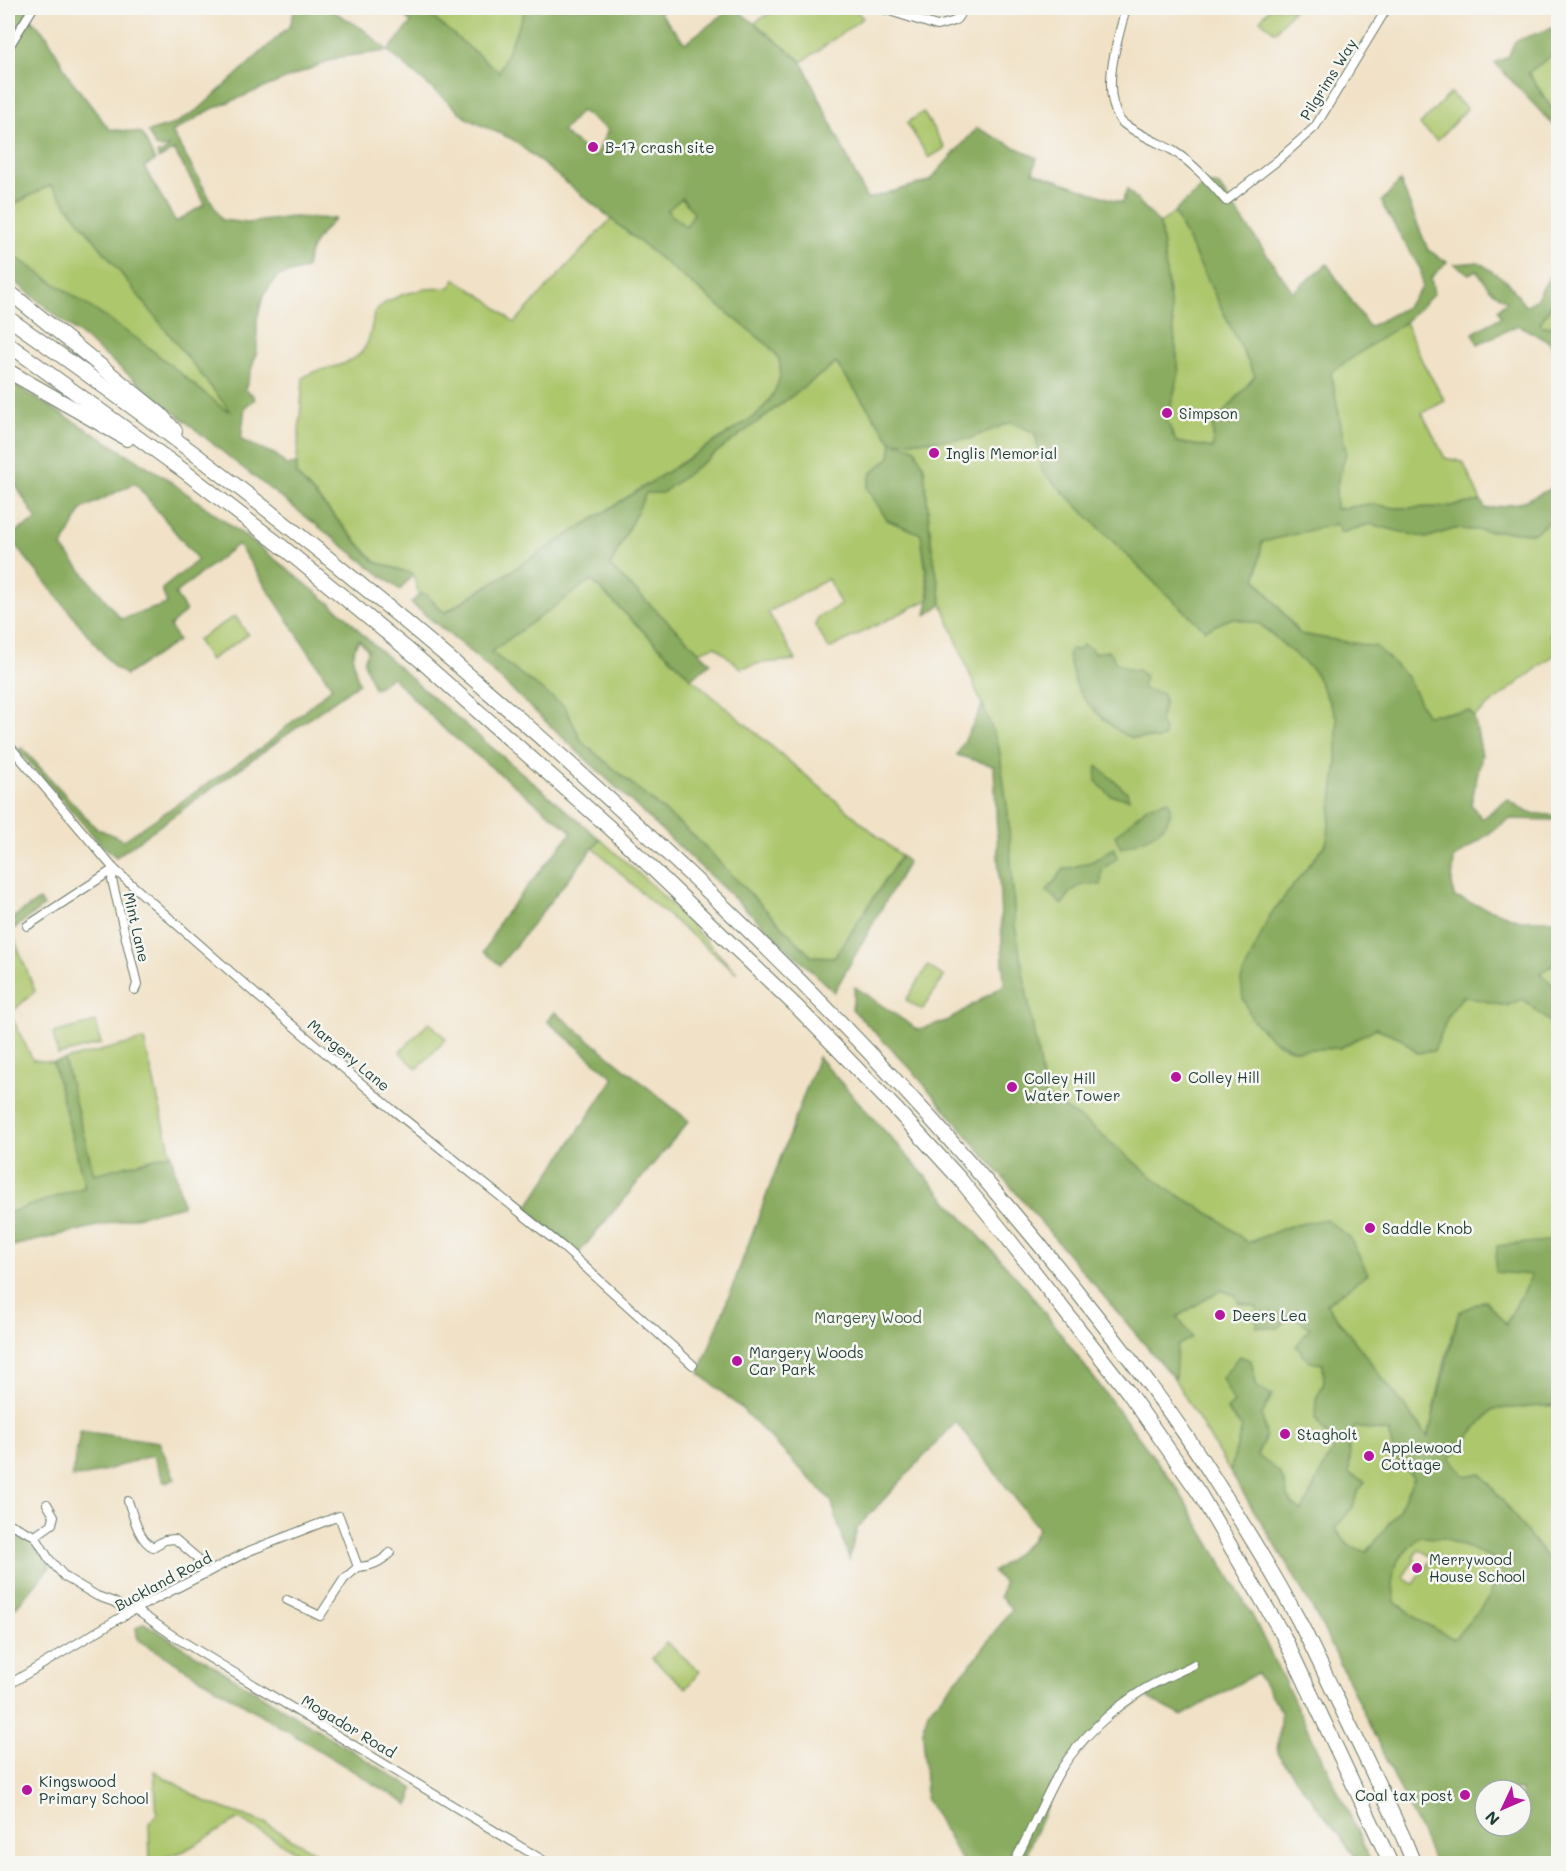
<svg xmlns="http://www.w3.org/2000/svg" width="1566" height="1871" font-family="Mali,sans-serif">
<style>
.green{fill:#adc76d;stroke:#668250;stroke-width:1.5;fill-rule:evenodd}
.forest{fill:#8aac60;stroke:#54744a;stroke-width:1.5;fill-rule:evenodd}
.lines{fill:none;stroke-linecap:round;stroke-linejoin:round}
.minor-casing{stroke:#687767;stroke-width:10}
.motorway-casing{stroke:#687767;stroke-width:16}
.minor{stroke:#fff;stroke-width:8}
.motorway{stroke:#fff;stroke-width:14}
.poi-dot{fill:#b5179e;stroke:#f6f6f2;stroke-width:2}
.labels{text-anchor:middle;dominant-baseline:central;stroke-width:5;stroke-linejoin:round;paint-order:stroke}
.street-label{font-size:15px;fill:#1f3d34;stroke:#f6f6f2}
.poi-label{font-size:15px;fill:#1f3d34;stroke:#f6f6f2;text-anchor:start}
.park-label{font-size:15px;fill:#3b593f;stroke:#f6f6f2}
</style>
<rect width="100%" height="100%" fill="#f6f6f2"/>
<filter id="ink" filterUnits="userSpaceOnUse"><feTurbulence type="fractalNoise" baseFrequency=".0167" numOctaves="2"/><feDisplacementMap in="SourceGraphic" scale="12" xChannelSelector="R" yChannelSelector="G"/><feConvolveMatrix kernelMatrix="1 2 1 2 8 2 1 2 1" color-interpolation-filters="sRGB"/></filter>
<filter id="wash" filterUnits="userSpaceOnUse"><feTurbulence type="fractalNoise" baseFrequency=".008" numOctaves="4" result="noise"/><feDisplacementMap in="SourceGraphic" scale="24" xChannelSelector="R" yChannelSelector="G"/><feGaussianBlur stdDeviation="1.35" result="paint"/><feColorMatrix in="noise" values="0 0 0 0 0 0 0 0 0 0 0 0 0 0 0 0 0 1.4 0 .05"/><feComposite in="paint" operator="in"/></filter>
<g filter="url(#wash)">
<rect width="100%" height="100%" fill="#f1e2c7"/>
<g class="green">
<polygon points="421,8 527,8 499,72"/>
<path d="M801 8H854L863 18 802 62 755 23C773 7 780 14 801 8Z"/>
<polygon points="1270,8 1295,8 1275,32 1260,20"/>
<polygon points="1558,51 1558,118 1528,72"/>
<polygon points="1450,93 1467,109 1437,141 1420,125"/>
<polygon points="923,112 945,148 929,158 907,123"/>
<polygon points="51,185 231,412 224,409 142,342 20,262 8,250 8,207"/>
<polygon points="682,197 694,213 686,227 666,211"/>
<polygon points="1174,212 1255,376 1213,426 1214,448 1176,442 1167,421 1179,373 1160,224"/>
<path d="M611 219 769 346C771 349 776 354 778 358 787 379 769 404 754 417L444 613 427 595H419L413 574 376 562 296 474 303 378C310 372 317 371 325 369 362 361 369 351 374 313L386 302 404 294 425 289 447 288 451 286 455 279 488 300 514 323Z"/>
<polygon points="1558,295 1558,328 1543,326 1540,323"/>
<polygon points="1405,322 1423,363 1445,401 1422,413 1445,458 1463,462 1481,501 1445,507 1396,508 1370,504 1336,509 1336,488 1346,453 1331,372"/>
<polygon points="836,363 892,442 969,439 1010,421 1035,433 1043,471 1161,589 1205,629 1232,618 1260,624 1314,671 1337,718 1337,763 1327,842 1269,917 1261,1029 1280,1045 1295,1050 1340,1048 1376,1028 1401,1038 1417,1053 1434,1051 1449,1014 1463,996 1506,1006 1523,999 1558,1029 1558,1234 1532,1275 1506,1324 1459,1312 1446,1357 1428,1437 1326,1304 1290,1226 1248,1243 1217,1218 1166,1188 1088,1124 1045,1096 1015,926 1008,814 999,748 942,604 931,542 924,467 890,457 871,474 887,520 921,534 929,599 829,649 815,625 818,617 841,605 828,579 768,612 796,660 762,663 741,668 715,646 699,652 610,567 646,493 662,493"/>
<polygon points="1558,515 1558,628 1550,635 1558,638 1558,652 1474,717 1469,711 1426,715 1407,677 1326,639 1300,634 1256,579 1262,542 1336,524 1341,533 1370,524 1426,538 1454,529 1534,533"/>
<polygon points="591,580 691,678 901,856 835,957 811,956 695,837 582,742 565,707 490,652"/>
<polygon points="235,616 248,635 210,660 197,640"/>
<polygon points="600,839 657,890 737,973 647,898 593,847"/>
<polygon points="11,931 35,991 10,1014 33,1060 53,1062 85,1188 8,1213 8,933"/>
<polygon points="1558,961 1558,990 1540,973"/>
<polygon points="928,966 944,977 922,1010 906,1000"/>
<polygon points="96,1022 101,1044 58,1055 53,1033"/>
<polygon points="429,1022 446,1039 417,1069 400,1052"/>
<polygon points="144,1040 171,1154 94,1175 64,1060"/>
<polygon points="1220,1290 1235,1295 1239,1303 1291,1314 1311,1329 1323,1364 1324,1383 1316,1399 1334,1435 1333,1449 1302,1512 1295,1507 1285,1492 1281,1475 1257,1455 1266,1436 1262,1415 1234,1403 1227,1411 1242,1428 1230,1472 1175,1380 1176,1317"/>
<polygon points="1558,1405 1558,1565 1547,1558 1481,1473 1465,1476 1449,1458 1493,1409"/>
<polygon points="1355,1427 1390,1432 1393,1458 1414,1478 1399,1510 1367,1553 1348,1545 1335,1528 1353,1507 1357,1493 1365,1482 1349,1473 1350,1455 1346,1436"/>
<path d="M1419 1537 1444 1538 1501 1561 1488 1600 1454 1639 1422 1622 1395 1602C1389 1565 1395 1564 1419 1537ZM1419 1549 1432 1558 1414 1584 1403 1577 1415 1559 1413 1557Z"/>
<polygon points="666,1642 700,1671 686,1688 652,1659"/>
<polygon points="154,1771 206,1802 265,1823 319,1855 349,1863 315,1863 239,1819 184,1851 150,1863 149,1823 157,1814"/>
</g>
<g class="forest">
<polygon points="17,8 31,8 8,44 8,18"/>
<path d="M295 8H328L363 29 388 51 411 23 398 8H421L499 72 526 8H668L659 12 685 43 732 8H735L802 62 867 199 929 181 977 128 1037 158 1033 172 1122 203 1127 189 1160 224 1179 373 1167 421 1176 442 1213 448V426L1255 376 1174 212 1207 183 1219 186 1293 292 1327 264 1369 327 1406 307 1422 288 1421 270 1384 208 1382 201 1400 181 1428 250 1447 262 1431 278 1434 294 1405 322 1331 372 1346 453 1336 488V509L1370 504 1396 508 1445 507 1481 501 1486 509 1519 503 1558 486V515L1534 533 1454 529 1426 538 1370 524 1341 533 1336 524 1262 542 1256 579 1300 634 1377 647 1407 677 1426 715 1469 711 1474 717 1482 755 1471 804 1482 819 1507 799 1529 813 1558 816V820L1509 819 1454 859 1452 882 1454 897 1520 920H1558V961L1540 973 1558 990V1029L1523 999 1506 1006 1463 996 1449 1014 1434 1051 1417 1053 1401 1038 1376 1028 1340 1048 1295 1050 1272 1039 1252 1019 1243 998 1241 980 1269 917 1327 842 1337 763V718L1314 671 1260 624 1232 618 1205 630 1161 589 1042 471 1035 433 1011 422 969 439 895 442 915 448 924 467 931 542 942 604 926 615 930 595 921 534 887 520 867 488 871 474 890 457 892 442 836 363 662 493H646L610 566 711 663 691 678 591 580 491 652 565 707 582 742 695 837 811 956 835 957 901 856 908 862 834 992 479 659 411 603 420 594H425L445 613 754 417C769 404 787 379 778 357 776 353 771 349 769 346L512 139 468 119 388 51 339 57 212 109 172 132 222 220 248 223 291 217 335 219C320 233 308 248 306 269L278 276 263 296 257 320V351L245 390 252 394 255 399 245 407 241 440 276 455 287 466 297 463 296 474 375 562 413 574 400 590 234 461 8 276V252L142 342 224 409 230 411 51 185 8 207V55L30 18 47 36 69 77 109 129 142 133 155 161 144 167 176 222 205 204 174 150 158 159 157 153H162L170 146 161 148 155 146 148 132 175 124 199 109 290 26ZM581 111 608 130 595 157 562 132ZM682 198 694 213 686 227 667 211Z"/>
<polygon points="1558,26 1558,51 1528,73 1558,118 1558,130 1495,63 1508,57 1515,41"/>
<polygon points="1479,262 1509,283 1525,306 1536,300 1558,262 1558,295 1540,323 1543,326 1558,328 1558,364 1550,342 1518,325 1478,344 1473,333 1501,317 1498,310 1507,301 1490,289 1476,270 1469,274 1455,264"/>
<path d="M8 381 163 476 256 544 347 617 364 636 430 695 600 839 500 965 484 952 501 919 572 832 444 729 392 677 374 689 364 662 368 650 359 640C349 654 354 668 359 683L116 857 100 843 18 750 22 748 96 828 124 840 267 744 332 687 238 544 175 594 186 611 170 626 178 641 126 675 114 667 8 536 37 520 8 472ZM135 483 198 560 162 589 167 604 121 619 62 547 82 509Z"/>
<path d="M1083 645 1090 648 1094 653 1108 651 1112 654 1115 662 1131 670H1138L1145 676 1142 688C1148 692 1156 691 1163 694L1165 700 1160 722 1165 732 1164 737 1158 740C1149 736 1140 740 1130 737 1116 733 1086 704 1079 691 1073 680 1071 666 1068 655L1071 649 1078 650Z"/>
<path d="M983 705 999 748 1008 814 1015 926 1045 1096 1088 1124 1166 1188 1217 1218 1248 1243 1290 1226 1326 1219 1350 1238 1368 1274 1326 1304 1428 1437 1459 1312 1485 1300 1506 1324 1532 1275 1495 1272 1497 1246 1555 1240 1558 1234V1405L1493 1409 1450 1458 1465 1476 1481 1473 1547 1558 1558 1565V1863H1434L1422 1835 1323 1628 1289 1567 1230 1472 1242 1428 1227 1410 1234 1403 1222 1378 1239 1356 1251 1360 1257 1387 1272 1395 1262 1415 1266 1436 1257 1455C1264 1461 1274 1467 1280 1474 1289 1487 1283 1501 1302 1511L1333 1449 1334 1436 1326 1435 1315 1418 1316 1399 1324 1383 1323 1364 1310 1362 1296 1346 1310 1328 1291 1314 1279 1328 1257 1327V1307L1239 1302 1235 1295 1220 1290 1177 1317 1192 1337 1177 1346 1175 1380 910 1068 852 1009 855 987 918 1030 949 1020 1004 985 994 766 957 755ZM1355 1427 1390 1432 1393 1458 1414 1478 1399 1510 1367 1552 1348 1545 1335 1528 1353 1507 1357 1493 1365 1482 1349 1473 1350 1455 1346 1436ZM1419 1537 1444 1538 1500 1561 1488 1600 1454 1639 1422 1622 1395 1602C1389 1566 1395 1563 1419 1537ZM1485 1790H1521V1826H1485Z"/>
<polygon points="1097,766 1127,792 1129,799 1110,795 1096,781"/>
<path d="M1169 800C1178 830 1143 840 1121 848L1115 836 1148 806Z"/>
<path d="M1114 848 1117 858 1102 870 1101 885C1080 882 1072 888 1062 905L1047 891 1063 870 1093 861Z"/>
<polygon points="39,900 44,906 8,933 8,921"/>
<polygon points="555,1012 689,1121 578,1254 526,1209 614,1078 547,1021"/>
<polygon points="818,1057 1026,1288 1177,1488 1251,1613 1355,1826 1371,1863 1360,1863 1277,1753 1281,1711 1257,1673 1182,1716 1146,1697 1104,1725 1062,1774 1027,1851 1038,1863 963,1863 926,1799 923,1731 928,1711 976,1658 1012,1609 1000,1597 1004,1583 993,1572 1030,1542 1038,1528 956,1422 857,1528 849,1559 831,1500 741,1408 699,1373 725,1307"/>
<polygon points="64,1060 94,1174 171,1154 183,1206 8,1247 8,1213 85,1187 53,1062"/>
<polygon points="80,1431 159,1442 175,1479 164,1482 153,1455 87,1476 72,1477"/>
<polygon points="8,1531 32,1541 50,1567 10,1614 8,1612"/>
<polygon points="144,1623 414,1789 409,1805 138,1640 136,1628"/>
</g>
</g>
<g filter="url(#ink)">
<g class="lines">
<defs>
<g id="minor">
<polyline points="880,8 937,26 955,21 965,8"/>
<path d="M1126 8C1118 39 1100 90 1120 120 1125 128 1161 144 1172 150 1194 164 1209 181 1226 201L1278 160 1315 127 1387 8"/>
<polyline points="8,48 33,8"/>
<polyline points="8,744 114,869 259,997 393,1110 563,1247 693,1365"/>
<polyline points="114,869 112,880 137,984 135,990"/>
<polyline points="27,926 114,869"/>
<path d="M128 1501C133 1515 139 1541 153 1547L165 1540 175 1539 196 1557 205 1574"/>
<polyline points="8,1523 35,1536 49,1559 65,1577 97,1596 114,1602 120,1606 126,1615"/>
<polyline points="35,1536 52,1524 54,1516 47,1504"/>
<path d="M358 1567C371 1566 380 1563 390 1553"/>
<polyline points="136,1610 172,1635 549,1864"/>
<polyline points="8,1685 128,1613 249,1551 339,1516 358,1567 344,1579 320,1616 287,1600"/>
<path d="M1013 1864C1031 1833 1043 1800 1061 1769 1081 1738 1112 1709 1143 1690 1159 1680 1177 1673 1193 1665"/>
</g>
<g id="motorway">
<polyline points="8,291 160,414 175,431"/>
<path d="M8 318C269 500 515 704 744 926 865 1043 979 1166 1083 1299 1128 1356 1174 1414 1213 1477 1243 1524 1273 1572 1299 1621 1312 1646 1324 1672 1336 1697 1359 1744 1382 1791 1404 1839L1414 1864"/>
<polyline points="8,344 184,471 280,545 419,659 610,828 798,1008 895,1108 959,1178 1003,1232 1128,1392 1199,1493 1284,1637 1391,1864"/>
<polyline points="8,371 127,439"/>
</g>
</defs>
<use href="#minor" class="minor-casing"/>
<use href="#motorway" class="motorway-casing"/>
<use href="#minor" class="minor"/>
<use href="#motorway" class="motorway"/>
</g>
</g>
<g class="poi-dot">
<circle cx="593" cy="147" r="6"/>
<circle cx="1167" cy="413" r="6"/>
<circle cx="934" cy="453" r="6"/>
<circle cx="1176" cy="1077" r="6"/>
<circle cx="1012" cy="1087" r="6"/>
<circle cx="1370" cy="1228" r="6"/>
<circle cx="1220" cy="1315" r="6"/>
<circle cx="737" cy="1361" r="6"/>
<circle cx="1285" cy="1434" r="6"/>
<circle cx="1369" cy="1456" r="6"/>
<circle cx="1417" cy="1568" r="6"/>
<circle cx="27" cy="1790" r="6"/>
<circle cx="1465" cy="1795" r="6"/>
</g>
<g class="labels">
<g class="street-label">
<text transform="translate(1328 79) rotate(-58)">Pilgrims Way</text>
<text transform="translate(137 927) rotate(77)">Mint Lane</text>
<text transform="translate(349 1055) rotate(40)">Margery Lane</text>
<text transform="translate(163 1581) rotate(-28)">Buckland Road</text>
<text transform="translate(349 1726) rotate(31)">Mogador Road</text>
</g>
<g class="poi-label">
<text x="605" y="147">B-17 crash site</text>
<text x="1179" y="413">Simpson</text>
<text x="946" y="453">Inglis Memorial</text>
<text x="1188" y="1077">Colley Hill</text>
<text x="1024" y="1078">Colley Hill<tspan x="1024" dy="17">Water Tower</tspan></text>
<text x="1382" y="1228">Saddle Knob</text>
<text x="1232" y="1315">Deers Lea</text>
<text x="749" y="1352">Margery Woods<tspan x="749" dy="17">Car Park</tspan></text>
<text x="1297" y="1434">Stagholt</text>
<text x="1381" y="1447">Applewood<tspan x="1381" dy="17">Cottage</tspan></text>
<text x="1429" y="1559">Merrywood<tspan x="1429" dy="17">House School</tspan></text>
<text x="39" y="1781">Kingswood<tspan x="39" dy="17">Primary School</tspan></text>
<text x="1453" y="1795" text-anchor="end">Coal tax post</text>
</g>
<g class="park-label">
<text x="868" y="1317">Margery Wood</text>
</g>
</g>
<rect width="1566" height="1871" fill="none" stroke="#f6f6f2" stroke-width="30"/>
<g transform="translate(1503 1808) rotate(226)"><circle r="28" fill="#f6f6f2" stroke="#a0aca6" stroke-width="1.5"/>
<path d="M0-4.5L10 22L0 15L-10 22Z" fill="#b5179e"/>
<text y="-9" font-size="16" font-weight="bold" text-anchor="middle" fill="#1f3d34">N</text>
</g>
</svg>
